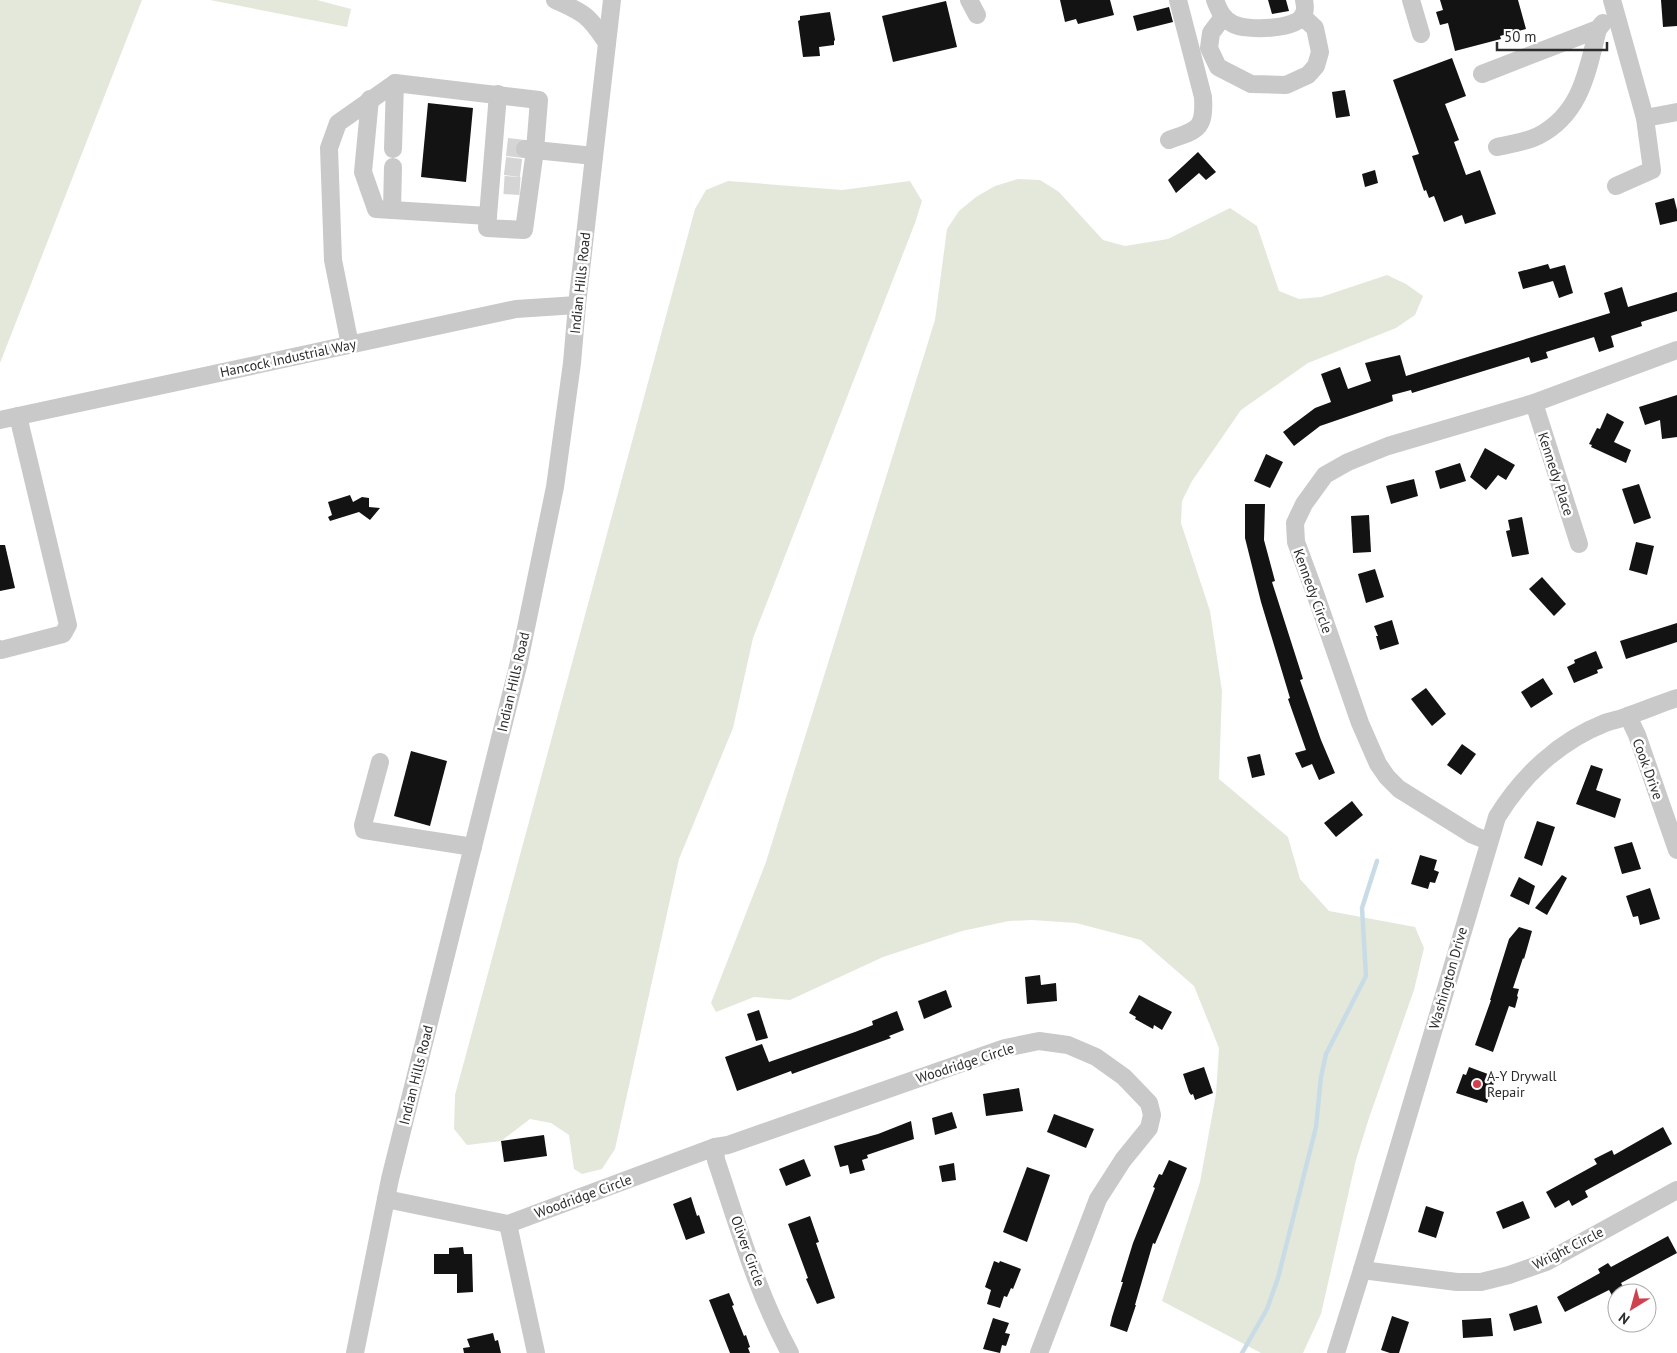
<svg xmlns="http://www.w3.org/2000/svg" width="1677" height="1353" font-family="'PT Sans',sans-serif">
<style>
.green{fill:#e3e8db}
.lines{fill:none;stroke-linecap:round;stroke-linejoin:round}
.stream{stroke:#c9dce6;stroke-width:4.5}
.building{fill:#131313}
.minor-tunnel{stroke:#d5d5d5;stroke-width:18;stroke-dasharray:18 9;stroke-linecap:butt}
.minor{stroke:#c9c9c9;stroke-width:18}
.poi-dot{fill:#d0414f;stroke:#fff;stroke-width:2}
.labels{text-anchor:middle;dominant-baseline:central;stroke-width:5;stroke-linejoin:round;paint-order:stroke}
.street-label{font-size:14px;fill:#2c2c2c;stroke:#fff}
.poi-label{font-size:14px;fill:#2c2c2c;stroke:#fff;text-anchor:start}
</style>
<rect width="100%" height="100%" fill="#fff"/>
<g class="green">
<polygon points="0,0 142,0 0,363"/>
<polygon points="210,0 317,0 351,9 347,27"/>
<polygon points="1018,179 1040,180 1059,192 1103,240 1125,246 1168,239 1230,208 1257,226 1279,291 1299,299 1321,297 1387,275 1406,284 1423,296 1415,315 1396,328 1308,363 1241,410 1192,481 1182,501 1181,523 1210,611 1222,691 1219,779 1288,837 1300,879 1329,911 1415,927 1424,948 1414,990 1369,1118 1356,1160 1321,1314 1303,1353 1261,1353 1162,1301 1200,1182 1216,1094 1219,1048 1194,986 1141,940 1076,923 1032,920 1009,921 962,931 883,957 790,1000 754,997 716,1012 711,1003 766,862 935,320 947,229 959,211 976,197 995,186"/>
<polygon points="728,181 842,190 910,181 922,201 915,223 753,638 733,728 679,859 615,1149 602,1169 582,1174 574,1169 569,1135 551,1123 530,1119 501,1141 467,1145 454,1129 455,1095 695,209 706,190"/>
</g>
<g class="lines">
<polyline class="stream" points="1242,1353 1267,1309 1278,1278 1316,1127 1321,1077 1326,1054 1366,976 1362,908 1377,861"/>
</g>
<g class="building">
<polygon points="1060,0 1110,0 1114,15 1078,24 1076,19 1065,22"/>
<polygon points="1268,0 1286,0 1289,11 1272,14"/>
<polygon points="1440,0 1518,0 1526,29 1500,36 1501,39 1455,51 1448,23 1440,25 1436,12 1443,10"/>
<polygon points="1661,0 1677,0 1677,26 1663,27"/>
<polygon points="946,1 957,47 893,62 882,16"/>
<polygon points="1169,7 1173,22 1137,31 1133,16"/>
<polygon points="830,12 835,40 834,41 834,45 819,47 820,56 803,57 798,21 800,20 800,16"/>
<polygon points="1452,58 1466,96 1445,104 1459,140 1454,142 1466,175 1480,170 1496,214 1465,224 1462,215 1444,222 1434,196 1429,198 1426,190 1424,191 1412,156 1419,154 1393,80"/>
<polygon points="1345,90 1350,116 1336,118 1332,92"/>
<polygon points="428,103 473,108 466,182 421,177"/>
<polygon points="1198,152 1216,172 1206,180 1199,173 1176,193 1168,180"/>
<polygon points="1375,170 1378,183 1365,187 1362,174"/>
<polygon points="1674,198 1677,210 1677,221 1660,225 1655,203"/>
<polygon points="1548,264 1550,269 1565,265 1573,293 1559,298 1553,281 1523,289 1518,272"/>
<polygon points="1622,287 1628,307 1677,292 1677,311 1641,322 1642,326 1611,336 1614,347 1599,352 1594,337 1546,352 1548,358 1531,363 1529,357 1412,393 1411,390 1392,395 1393,401 1320,426 1294,446 1283,432 1315,408 1331,402 1321,374 1340,367 1348,389 1371,381 1365,363 1400,355 1406,376 1610,313 1604,293"/>
<polygon points="1677,395 1677,437 1662,439 1660,420 1645,425 1639,407"/>
<polygon points="1607,413 1624,422 1614,442 1631,450 1626,463 1591,447 1592,445 1589,444 1597,428 1600,429"/>
<polygon points="1485,448 1515,465 1506,480 1498,475 1486,490 1470,477"/>
<polygon points="1266,454 1283,462 1270,488 1254,481"/>
<polygon points="1460,463 1466,481 1440,489 1435,471"/>
<polygon points="1414,479 1418,496 1391,504 1386,486"/>
<polygon points="1639,484 1651,518 1634,524 1622,489"/>
<polygon points="350,495 353,502 362,497 369,498 369,507 380,508 370,520 359,512 330,521 328,517 332,515 328,502"/>
<polygon points="1245,504 1265,504 1264,540 1275,581 1272,582 1303,679 1300,680 1321,740 1335,773 1319,780 1312,764 1302,768 1295,753 1306,750 1288,699 1290,698 1261,602 1245,538"/>
<polygon points="1369,515 1371,552 1353,553 1351,516"/>
<polygon points="1522,517 1529,554 1512,557 1506,531 1510,530 1508,520"/>
<polygon points="1636,542 1654,546 1647,575 1629,570"/>
<polygon points="0,545 5,545 15,588 0,591"/>
<polygon points="1375,569 1384,597 1366,603 1358,574"/>
<polygon points="1542,577 1566,604 1554,616 1529,589"/>
<polygon points="1392,620 1399,644 1380,650 1376,636 1378,636 1374,626"/>
<polygon points="1677,623 1677,642 1626,659 1620,641"/>
<polygon points="1596,651 1603,668 1597,670 1598,673 1574,683 1567,667 1575,663 1574,660"/>
<polygon points="1543,678 1553,694 1531,708 1521,692"/>
<polygon points="1426,688 1446,714 1432,726 1411,699"/>
<polygon points="1462,744 1476,754 1461,775 1447,765"/>
<polygon points="411,751 447,761 430,826 394,816"/>
<polygon points="1260,754 1265,775 1252,778 1247,757"/>
<polygon points="1591,765 1603,769 1596,790 1621,799 1615,818 1576,804"/>
<polygon points="1352,801 1363,815 1336,837 1324,823"/>
<polygon points="1537,821 1555,827 1542,866 1524,858"/>
<polygon points="1632,842 1641,869 1622,874 1614,847"/>
<polygon points="1420,855 1437,860 1434,870 1439,872 1435,883 1430,882 1428,889 1411,884"/>
<polygon points="1562,875 1567,878 1547,915 1535,908"/>
<polygon points="1519,877 1535,886 1529,905 1510,896"/>
<polygon points="1650,888 1660,919 1640,925 1638,916 1633,917 1626,896"/>
<polygon points="1519,927 1532,931 1524,959 1523,958 1513,988 1519,989 1517,996 1518,997 1515,1008 1509,1006 1493,1052 1475,1045 1491,1000 1490,1000 1509,939"/>
<polygon points="1040,975 1041,985 1056,983 1057,1001 1027,1004 1025,977"/>
<polygon points="946,990 952,1007 924,1019 918,1001"/>
<polygon points="1139,995 1172,1012 1162,1030 1154,1025 1153,1029 1135,1019 1136,1017 1129,1013"/>
<polygon points="759,1010 768,1038 756,1041 747,1014"/>
<polygon points="897,1011 904,1030 889,1036 891,1038 792,1074 791,1071 737,1091 725,1057 762,1044 769,1062 855,1032 873,1025 872,1021"/>
<polygon points="1204,1067 1213,1093 1195,1100 1193,1094 1191,1095 1189,1092 1183,1074"/>
<polygon points="1469,1067 1496,1077 1487,1103 1456,1093 1463,1074 1466,1075"/>
<polygon points="1019,1088 1023,1111 986,1116 983,1094"/>
<polygon points="952,1112 957,1128 935,1135 932,1118"/>
<polygon points="1054,1114 1094,1129 1086,1148 1047,1132"/>
<polygon points="911,1121 914,1139 867,1155 868,1158 862,1160 865,1170 850,1174 848,1165 840,1167 834,1146 878,1134"/>
<polygon points="1663,1127 1672,1144 1585,1191 1588,1197 1572,1206 1569,1200 1555,1208 1546,1192 1597,1164 1594,1159 1612,1150 1614,1155"/>
<polygon points="544,1135 547,1156 504,1162 501,1141"/>
<polygon points="804,1159 811,1176 786,1186 779,1169"/>
<polygon points="1169,1160 1187,1168 1155,1244 1153,1243 1135,1305 1136,1305 1127,1332 1110,1326 1112,1317 1123,1282 1121,1282 1133,1243 1155,1188 1153,1187 1159,1174 1162,1175"/>
<polygon points="954,1163 956,1180 942,1182 939,1166"/>
<polygon points="1027,1167 1050,1175 1027,1242 1003,1232"/>
<polygon points="691,1197 697,1216 699,1215 705,1233 686,1240 673,1204"/>
<polygon points="1523,1201 1530,1218 1503,1229 1496,1212"/>
<polygon points="1426,1206 1444,1212 1436,1238 1418,1232"/>
<polygon points="810,1216 819,1242 816,1243 835,1298 817,1304 806,1279 808,1278 788,1224"/>
<polygon points="1668,1236 1677,1253 1621,1283 1626,1292 1617,1293 1617,1297 1614,1299 1609,1290 1565,1312 1557,1297 1600,1273 1598,1269 1608,1263 1611,1267"/>
<polygon points="463,1247 464,1254 472,1254 473,1292 457,1293 457,1274 434,1274 434,1254 449,1254 449,1248"/>
<polygon points="994,1261 999,1263 1000,1261 1021,1269 1013,1289 1011,1288 1007,1297 1004,1296 1000,1308 987,1304 991,1290 985,1287"/>
<polygon points="729,1293 734,1305 732,1306 744,1336 746,1335 750,1347 748,1348 750,1353 730,1353 709,1300"/>
<polygon points="1537,1305 1542,1323 1514,1331 1509,1314"/>
<polygon points="1392,1316 1409,1322 1399,1353 1390,1353 1381,1350"/>
<polygon points="993,1318 1009,1323 1005,1333 1010,1334 1006,1346 1002,1345 1000,1353 983,1349"/>
<polygon points="1491,1318 1493,1336 1463,1338 1462,1320"/>
<polygon points="493,1333 495,1341 498,1340 501,1353 464,1353 463,1348 470,1347 467,1339"/>
</g>
<g class="lines">
<g class="minor-tunnel">
<polyline points="507,147 524,149"/>
<polyline points="505,166 521,168"/>
<polyline points="504,185 520,186"/>
</g>
<g class="minor">
<path d="M555 0C585 13 589 16 607 43"/>
<polyline points="969,0 977,15"/>
<path d="M1215 0C1219 11 1223 19 1233 24 1246 31 1297 30 1303 15 1306 11 1305 5 1304 0"/>
<polyline points="1411,0 1421,34"/>
<polyline points="1612,0 1645,118 1652,170 1616,186"/>
<polyline points="1223,17 1211,33 1209,48 1218,67 1251,84 1286,85 1308,75 1316,66 1320,52 1315,28 1303,17"/>
<polyline points="1482,74 1598,29 1603,23"/>
<polyline points="498,94 487,228 524,230 535,150 525,149"/>
<polyline points="370,99 363,172 376,209 488,216"/>
<polyline points="1645,118 1677,112"/>
<path d="M1169 140C1197 130 1205 130 1203 97L1178 0"/>
<path d="M1497 147C1510 144 1526 142 1538 136 1581 114 1587 72 1598 29"/>
<polyline points="393,149 395,83"/>
<polyline points="392,210 393,167"/>
<polyline points="350,345 333,260 329,148 338,123 395,83 539,100 535,150 594,156"/>
<polyline points="1534,403 1579,544"/>
<polyline points="0,420 516,309 577,305"/>
<polyline points="0,649 1,650 63,634 68,625 18,416"/>
<polyline points="1628,716 1637,735 1677,850"/>
<polyline points="380,762 363,825 364,830 473,847"/>
<polyline points="1488,841 1473,835 1399,789 1387,777 1378,764 1360,723 1316,596 1296,542 1295,523 1304,504 1325,475 1348,462 1388,446 1534,403 1677,350"/>
<path d="M715 1147 716 1160C738 1225 757 1293 790 1353"/>
<polyline points="386,1199 508,1224 715,1147 728,1145 1005,1048 1039,1041 1068,1045 1096,1057 1124,1077 1149,1103 1152,1115 1149,1128 1123,1160 1098,1199 1039,1353"/>
<polyline points="508,1224 536,1353"/>
<polyline points="1362,1270 1457,1282 1481,1282 1509,1275 1546,1262 1677,1190"/>
<polyline points="355,1353 390,1179 519,662 555,487 572,363 577,305 612,0"/>
<path d="M1336 1353 1362 1270 1497 817C1522 776 1559 741 1605 723 1613 720 1622 719 1630 715 1646 710 1661 703 1677 698"/>
</g>
</g>
<circle class="poi-dot" cx="1477" cy="1084" r="5"/>
<g class="labels">
<g class="street-label">
<text transform="translate(580 283) rotate(-84)">Indian Hills Road</text>
<text transform="translate(288 358) rotate(-12)">Hancock Industrial Way</text>
<text transform="translate(1556 474) rotate(72)">Kennedy Place</text>
<text transform="translate(1313 591) rotate(70)">Kennedy Circle</text>
<text transform="translate(513 682) rotate(-77)">Indian Hills Road</text>
<text transform="translate(1648 769) rotate(70)">Cook Drive</text>
<text transform="translate(1448 978) rotate(-74)">Washington Drive</text>
<text transform="translate(965 1063) rotate(-18)">Woodridge Circle</text>
<text transform="translate(416 1075) rotate(-76)">Indian Hills Road</text>
<text transform="translate(583 1196) rotate(-20)">Woodridge Circle</text>
<text transform="translate(1568 1248) rotate(-27)">Wright Circle</text>
<text transform="translate(748 1251) rotate(70)">Oliver Circle</text>
</g>
<g class="poi-label">
<text x="1487" y="1076">A-Y Drywall<tspan x="1487" dy="16">Repair</tspan></text>
</g>
</g>
<g transform="translate(1632 1308) rotate(217)"><circle r="24" fill="#ffffff" stroke="#ababab"/>
<path d="M0-4L9 19L0 12L-9 19Z" fill="#d0414f"/>
<text y="-8" font-size="14" font-weight="bold" text-anchor="middle" fill="#2c2c2c">N</text>
</g>
<path d="M1497 42v8h110v-8" fill="none" stroke="#2c2c2c" stroke-width="2.5"/>
<text x="1504" y="42" font-size="15" fill="#2c2c2c" stroke="#ffffff" stroke-width="4" paint-order="stroke">50 m</text>
</svg>
